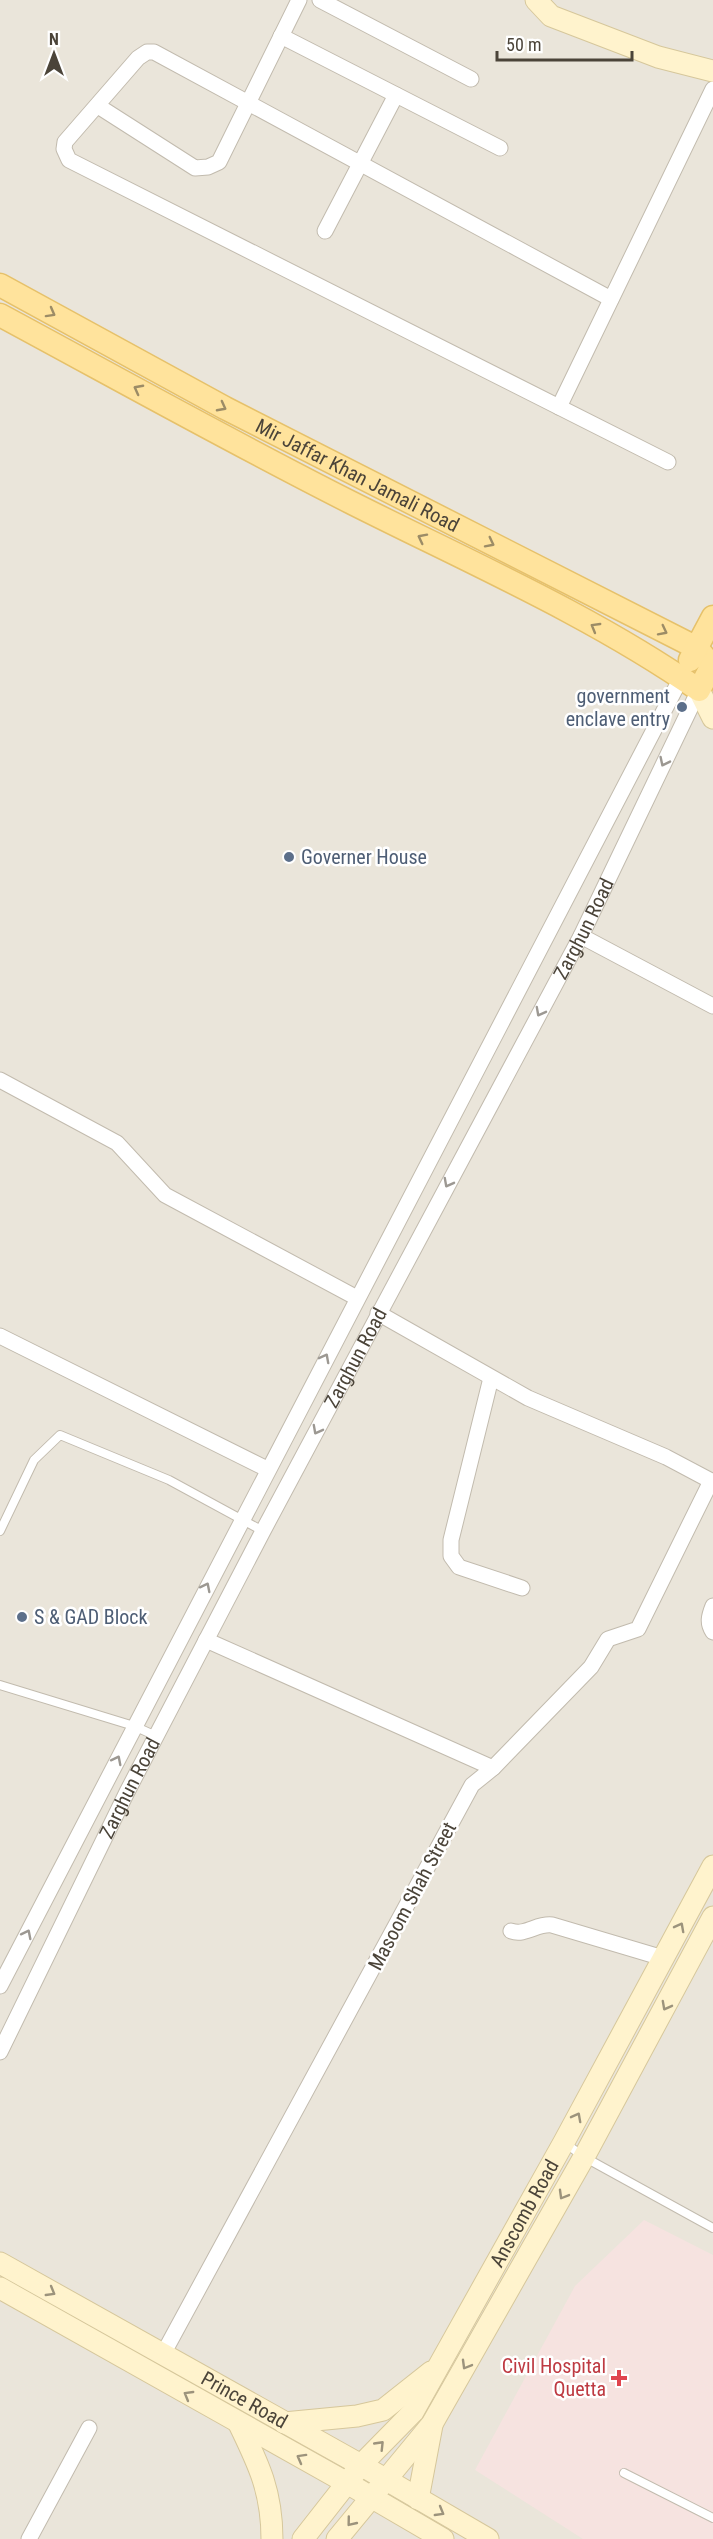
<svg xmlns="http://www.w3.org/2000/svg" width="713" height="2539" font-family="'Roboto Condensed',sans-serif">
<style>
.residential{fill:#eae5da}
.medical{fill:#f6e3e0}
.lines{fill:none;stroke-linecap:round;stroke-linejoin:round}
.lane-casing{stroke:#c2bbae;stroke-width:10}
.street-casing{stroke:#c2bbae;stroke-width:17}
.secondary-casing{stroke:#d6c79b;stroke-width:23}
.primary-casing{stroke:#e6c16a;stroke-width:25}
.lane{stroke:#fff;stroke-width:8}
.street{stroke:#fff;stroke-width:15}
.secondary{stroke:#fff3cd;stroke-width:21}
.primary{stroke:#ffe39c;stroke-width:22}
.oneway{stroke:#9c8c66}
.oneway2{stroke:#9c9892}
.oneway3{stroke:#9c937c}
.service-dot{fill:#5c6f8a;stroke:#fff;stroke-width:2}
.health-dot{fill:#e0444e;stroke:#fff;stroke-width:2}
.labels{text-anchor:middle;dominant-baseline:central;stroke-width:5;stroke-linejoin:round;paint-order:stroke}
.street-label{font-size:20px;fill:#4b4439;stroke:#fff}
.service-label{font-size:20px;fill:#4e5e75;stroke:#fff;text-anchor:start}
.health-label{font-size:20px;fill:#be3a42;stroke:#fff;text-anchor:end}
</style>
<rect width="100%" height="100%" fill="#f6f3ec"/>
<rect class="residential" x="0" y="0" width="713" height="2539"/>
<polygon class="medical" points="644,2220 713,2255 713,2539 583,2539 475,2470 575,2286"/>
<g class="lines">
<defs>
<g id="lane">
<polyline points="0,1531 34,1460 60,1435 169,1480 263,1531"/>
<polyline points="0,1685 134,1726 156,1736"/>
<polyline points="565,2143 584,2157 713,2228"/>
<polyline points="624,2473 713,2518"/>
</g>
<g id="street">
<polyline points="320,0 471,79"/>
<polyline points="281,36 500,148"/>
<polyline points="98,106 195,168 208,167 219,162 299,0"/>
<polyline points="325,231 396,95"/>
<polyline points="611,299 154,52 147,52 138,58 65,142 64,149 69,160 668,462"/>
<polyline points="559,407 713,89"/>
<polyline points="581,936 713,1006"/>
<polyline points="0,1080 117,1143 165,1195 357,1298"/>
<polyline points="378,1313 528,1398 666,1457 713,1482"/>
<polyline points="0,1336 267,1469"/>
<polyline points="491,1378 451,1540 451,1556 459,1567 522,1588"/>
<path d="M713 1606C709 1616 707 1623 713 1632"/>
<polyline points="206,1640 493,1768"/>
<path d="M511 1931C526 1936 537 1923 552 1925L663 1958"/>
<polyline points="0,1986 681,678"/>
<path id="s1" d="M0 2052 127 1792 263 1531 581 936 699 690"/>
<polyline points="162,2356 472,1785 493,1768 591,1667 608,1639 638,1629 711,1481"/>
<polyline points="29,2539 89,2428"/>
</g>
<g id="secondary">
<polyline points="536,0 551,16 658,57 713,71"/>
<polyline points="699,690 713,718"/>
<path id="s2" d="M0 2263 361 2465 488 2539"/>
<polyline points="0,2288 347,2483 443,2539"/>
<polyline points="284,2423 357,2416 383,2410 431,2372"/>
<path d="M239 2424C259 2465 272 2492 272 2539"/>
<polyline points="418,2499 432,2425"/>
<path id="s3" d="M303 2539 361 2465 413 2412 564 2142 713 1866"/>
<polyline points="337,2539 432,2424 584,2157 713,1917"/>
</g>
<g id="primary">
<path id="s4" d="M0 285 225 408 697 648 712 666"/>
<path d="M0 315C117 378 233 443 352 503 469 562 591 615 699 690L713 663"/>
<polyline points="690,660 713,617"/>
</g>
</defs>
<use href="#lane" class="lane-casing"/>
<use href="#street" class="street-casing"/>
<use href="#secondary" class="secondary-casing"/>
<use href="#primary" class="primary-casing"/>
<use href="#lane" class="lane"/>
<use href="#street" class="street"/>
<use href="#secondary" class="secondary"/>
<use href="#primary" class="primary"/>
</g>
<defs><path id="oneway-chevron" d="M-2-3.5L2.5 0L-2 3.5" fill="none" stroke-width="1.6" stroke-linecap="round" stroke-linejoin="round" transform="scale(1.5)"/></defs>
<g class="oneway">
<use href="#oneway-chevron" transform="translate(51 313) rotate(29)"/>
<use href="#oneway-chevron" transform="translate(138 389) rotate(-152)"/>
<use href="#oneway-chevron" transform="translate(222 407) rotate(28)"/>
<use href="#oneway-chevron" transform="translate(422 538) rotate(-153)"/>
<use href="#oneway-chevron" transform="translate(490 543) rotate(27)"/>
<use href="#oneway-chevron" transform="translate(595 627) rotate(-150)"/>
<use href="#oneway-chevron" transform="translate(663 631) rotate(27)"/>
</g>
<g class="oneway2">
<use href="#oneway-chevron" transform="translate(664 762) rotate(116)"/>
<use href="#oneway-chevron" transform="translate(540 1012) rotate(118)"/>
<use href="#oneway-chevron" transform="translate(448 1183) rotate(118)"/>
<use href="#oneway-chevron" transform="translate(325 1358) rotate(-62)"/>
<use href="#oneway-chevron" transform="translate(317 1430) rotate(118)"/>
<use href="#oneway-chevron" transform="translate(206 1587) rotate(-63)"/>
<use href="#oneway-chevron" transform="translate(117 1760) rotate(-63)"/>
<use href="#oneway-chevron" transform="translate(27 1934) rotate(-63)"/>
</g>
<g class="oneway3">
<use href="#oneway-chevron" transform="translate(680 1927) rotate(-62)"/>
<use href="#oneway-chevron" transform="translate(666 2006) rotate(118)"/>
<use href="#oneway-chevron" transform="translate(577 2117) rotate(-62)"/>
<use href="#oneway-chevron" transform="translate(563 2195) rotate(120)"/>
<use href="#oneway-chevron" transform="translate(51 2292) rotate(30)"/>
<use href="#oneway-chevron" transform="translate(466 2365) rotate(120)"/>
<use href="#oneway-chevron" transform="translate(188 2395) rotate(-150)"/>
<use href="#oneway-chevron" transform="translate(380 2445) rotate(-46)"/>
<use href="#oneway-chevron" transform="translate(301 2458) rotate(-151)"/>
<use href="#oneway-chevron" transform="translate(440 2512) rotate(30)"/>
<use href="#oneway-chevron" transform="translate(351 2522) rotate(129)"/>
</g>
<g class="service-dot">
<circle cx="682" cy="707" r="6"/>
<circle cx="289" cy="857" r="6"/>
<circle cx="22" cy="1617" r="6"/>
</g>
<path class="health-dot" d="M616 2369h6v6h6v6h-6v6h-6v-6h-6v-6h6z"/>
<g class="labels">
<g class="street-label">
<text stroke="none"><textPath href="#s4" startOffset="405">Mir Jaffar Khan Jamali Road</textPath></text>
<text stroke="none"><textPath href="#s1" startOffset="1266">Zarghun Road</textPath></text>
<text stroke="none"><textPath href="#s1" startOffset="780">Zarghun Road</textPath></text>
<text stroke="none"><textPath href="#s1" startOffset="294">Zarghun Road</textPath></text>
<text transform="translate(412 1896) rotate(-62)">Masoom Shah Street</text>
<text stroke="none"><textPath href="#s3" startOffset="396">Anscomb Road</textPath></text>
<text stroke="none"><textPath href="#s2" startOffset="280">Prince Road</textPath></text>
</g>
<g class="service-label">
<text x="670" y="696" text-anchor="end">government<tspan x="670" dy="23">enclave entry</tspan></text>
<text x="301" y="857">Governer House</text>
<text x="34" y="1617">S &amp; GAD Block</text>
</g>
<g class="health-label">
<text x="606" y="2366">Civil Hospital<tspan x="606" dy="23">Quetta</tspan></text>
</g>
</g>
<g transform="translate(54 54)" stroke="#ffffff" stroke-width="4.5" paint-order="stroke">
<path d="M0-4.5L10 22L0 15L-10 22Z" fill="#4b4439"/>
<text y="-9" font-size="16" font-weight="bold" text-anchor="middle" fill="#4b4439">N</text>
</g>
<path d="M497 51v9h135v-9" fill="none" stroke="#4b4439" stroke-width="3"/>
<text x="506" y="51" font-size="18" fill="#4b4439" stroke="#ffffff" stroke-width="4.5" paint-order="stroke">50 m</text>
</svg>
